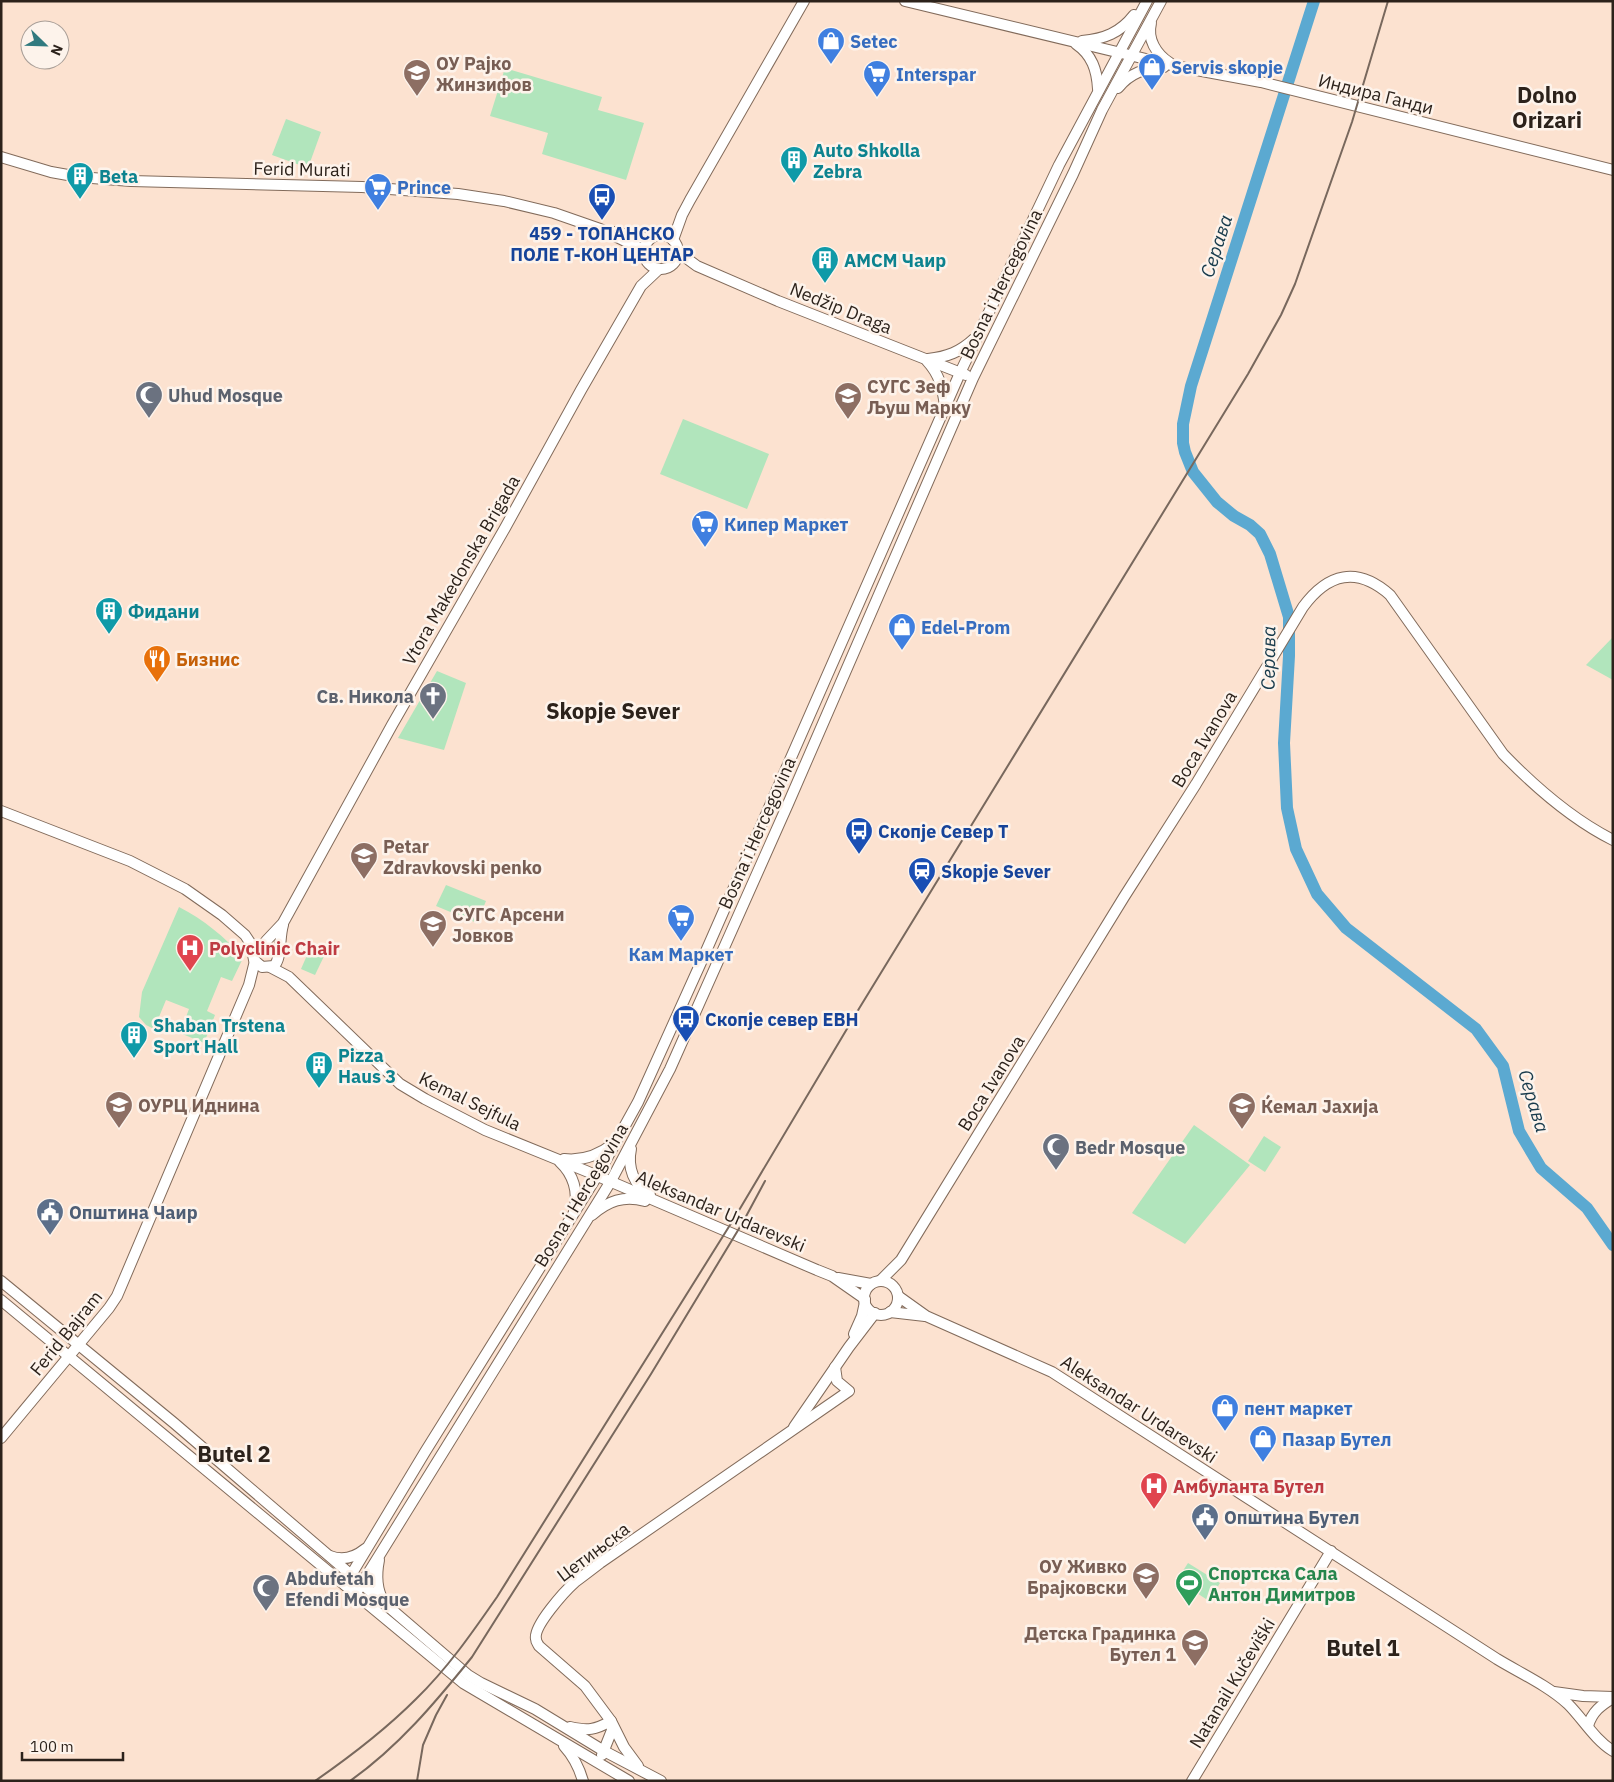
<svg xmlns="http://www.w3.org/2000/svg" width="1614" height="1782" font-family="'IBM Plex Sans',sans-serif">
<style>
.green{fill:#b1e5bc}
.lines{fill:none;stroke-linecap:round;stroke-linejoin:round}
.river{stroke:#5ba9d1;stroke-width:12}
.secondary-casing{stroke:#826b5b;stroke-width:12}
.secondary{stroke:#fff;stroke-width:10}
.rail{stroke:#78685d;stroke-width:2}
.labels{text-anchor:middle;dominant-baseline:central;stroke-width:5;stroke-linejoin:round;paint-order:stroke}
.shop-label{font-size:18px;font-weight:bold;fill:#366cbe;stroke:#fdf3eb;text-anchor:start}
.education-label{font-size:18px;font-weight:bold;fill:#785e54;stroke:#fdf3eb;text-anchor:start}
.street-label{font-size:18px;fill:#2c221b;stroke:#fdf3eb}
.culture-label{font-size:18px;font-weight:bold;fill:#0d838f;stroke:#fdf3eb;text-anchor:start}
.transit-label{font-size:18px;font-weight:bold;fill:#164399;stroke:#fdf3eb;text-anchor:start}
.worship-label{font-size:18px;font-weight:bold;fill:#5b616d;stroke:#fdf3eb;text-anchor:start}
.food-label{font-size:18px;font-weight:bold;fill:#c56008;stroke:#fdf3eb;text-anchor:start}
.health-label{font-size:18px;font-weight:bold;fill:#be3a42;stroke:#fdf3eb;text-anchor:start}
.service-label{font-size:18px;font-weight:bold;fill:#4e5e75;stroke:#fdf3eb;text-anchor:start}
.leisure-label{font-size:18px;font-weight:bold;fill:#27864d;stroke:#fdf3eb;text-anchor:start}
.water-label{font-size:19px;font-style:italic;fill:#183b4c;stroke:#fdf3eb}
.district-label{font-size:22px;font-weight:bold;fill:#2c221b;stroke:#fdf3eb}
</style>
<rect width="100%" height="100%" fill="#fce2d0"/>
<g class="green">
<polygon points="505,68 602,97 598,110 644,123 626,180 542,154 548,133 490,116"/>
<polygon points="286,119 321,132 308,168 272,155"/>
<polygon points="683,419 769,454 747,509 660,474"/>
<polygon points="1613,637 1613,680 1586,665"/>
<polygon points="437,671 466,683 444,750 398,738"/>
<polygon points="446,885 486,901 477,923 436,906"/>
<path d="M179 907C204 920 224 936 243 958L232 981 221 977 207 1011 215 1015 204 1043 180 1033 189 1009 166 1000 154 1029 146 1025 139 1017 142 992Z"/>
<polygon points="312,944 327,950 315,975 301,969"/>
<polygon points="1194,1125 1250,1165 1185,1244 1132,1213"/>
<polygon points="1264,1136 1281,1147 1265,1172 1248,1161"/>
<polygon points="1188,1563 1220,1583 1209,1601 1177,1580"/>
</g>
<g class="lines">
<polyline class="river" points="1314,1 1191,386 1183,424 1183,443 1185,452 1193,472 1217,502 1234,516 1250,525 1260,534 1270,554 1289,617 1289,656 1284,743 1287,808 1296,849 1317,894 1346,928 1476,1029 1503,1066 1519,1131 1541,1168 1587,1208 1613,1245"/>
<defs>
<g id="secondary">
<polyline points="905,1 1175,66 1261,82 1613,170"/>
<path d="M1151 23C1147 39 1156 54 1170 63"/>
<path d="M1082 41C1104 39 1120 33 1134 15"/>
<path d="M1076 44C1092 55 1097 70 1098 89"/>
<path d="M1118 88C1130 73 1145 68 1164 67"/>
<polyline points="1,157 51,172 79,177 131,181 362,187 458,194 504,201 554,213 600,229 644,250"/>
<polyline points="613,232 649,239"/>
<circle cx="661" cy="252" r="17"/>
<polyline points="673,240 682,215 690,200 804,1"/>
<polyline points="678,252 697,266 778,301 966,375"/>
<path d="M928 359C947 357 960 352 974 339"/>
<path d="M927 361C940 375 943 389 945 407"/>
<path d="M1 811 130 861 185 889 222 915 245 935 251 944 254 960 262 967 274 966C282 958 279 938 283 925"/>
<polyline points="266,941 283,923 392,725 505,528 581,390 641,286 659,269"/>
<polyline points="270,967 289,977 400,1084 425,1099 485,1130 586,1171 817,1270 832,1276 865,1299"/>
<path d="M631 1149C627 1167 634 1186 650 1195"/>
<path d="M564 1159C582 1161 599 1155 613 1144"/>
<path d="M560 1162C573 1174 579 1192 574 1210"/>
<path d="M592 1215C608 1201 624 1195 645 1201"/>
<polyline points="838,1278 871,1284"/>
<polyline points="1,1281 174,1423 468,1675 481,1683 535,1709 604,1751 661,1781"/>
<path d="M880 1281 901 1260 1124 897 1196 784 1303 607C1328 573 1357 566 1390 595L1503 754C1534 786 1573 820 1613 840"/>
<circle cx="881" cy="1298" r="17"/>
<path d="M898 1296 926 1316 1052 1372 1497 1659C1520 1673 1547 1685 1568 1704 1583 1719 1595 1740 1613 1751"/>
<polyline points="1,1300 463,1683 629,1781"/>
<polyline points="890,1312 925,1316"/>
<polyline points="854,1334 862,1316 865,1302"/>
<polyline points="794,1427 849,1347 875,1313"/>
<polyline points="1,1438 109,1308 117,1296 249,985 255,961"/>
<path d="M330 1556C343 1561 354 1558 365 1549"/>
<path d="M379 1560C376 1575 376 1589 384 1602"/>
<polyline points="345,1585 425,1452 597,1176 638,1102 703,958 960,373 1059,165 1147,1"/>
<polyline points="356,1593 611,1181 670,1069 788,804 973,378 1073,174 1102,110 1161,1"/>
<polyline points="1554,1692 1583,1696 1613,1697"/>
<path d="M1588 1726C1592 1712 1601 1705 1613 1698"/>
<path d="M570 1727C588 1731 595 1730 611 1721L624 1747 638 1766"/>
<path d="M564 1746C574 1757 579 1767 583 1781"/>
<path d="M602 1755 612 1730 611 1721 585 1686 539 1646C538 1644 536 1642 536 1639 533 1626 565 1591 575 1582 583 1576 591 1570 600 1563L849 1391 837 1381 835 1367"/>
<polyline points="1192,1781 1331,1551"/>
</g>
</defs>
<use href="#secondary" class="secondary-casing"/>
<use href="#secondary" class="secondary"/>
<g class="rail">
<path d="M315 1781C351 1756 385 1730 416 1699 447 1669 472 1633 497 1597L735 1217 860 1007 1248 374 1281 315 1295 284 1352 122 1388 1"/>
<path d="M350 1781C398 1747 435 1703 472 1657L651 1374 743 1222 765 1181"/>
<polyline points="417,1781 423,1745 436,1715 447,1695"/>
</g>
</g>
<defs>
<symbol id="shop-pin" viewBox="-11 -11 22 30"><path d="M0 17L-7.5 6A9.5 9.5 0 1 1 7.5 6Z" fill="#3f7fe0" stroke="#fdf3eb"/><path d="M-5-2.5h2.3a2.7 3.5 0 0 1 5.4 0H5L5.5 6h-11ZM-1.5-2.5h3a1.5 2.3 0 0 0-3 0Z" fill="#fff"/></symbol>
<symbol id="school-pin" viewBox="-11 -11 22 30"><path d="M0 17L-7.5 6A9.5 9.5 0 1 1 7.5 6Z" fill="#8d6e63" stroke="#fdf3eb"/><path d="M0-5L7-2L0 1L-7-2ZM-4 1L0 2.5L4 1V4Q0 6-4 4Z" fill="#fff"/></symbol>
<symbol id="supermarket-pin" viewBox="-11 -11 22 30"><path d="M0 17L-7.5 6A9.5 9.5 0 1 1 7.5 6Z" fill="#3f7fe0" stroke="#fdf3eb"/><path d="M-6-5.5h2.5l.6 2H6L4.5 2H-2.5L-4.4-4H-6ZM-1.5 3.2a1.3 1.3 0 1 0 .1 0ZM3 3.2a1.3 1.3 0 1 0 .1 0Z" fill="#fff"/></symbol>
<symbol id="building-pin" viewBox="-11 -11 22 30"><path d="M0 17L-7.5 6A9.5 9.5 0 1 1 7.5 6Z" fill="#0f9aa8" stroke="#fdf3eb"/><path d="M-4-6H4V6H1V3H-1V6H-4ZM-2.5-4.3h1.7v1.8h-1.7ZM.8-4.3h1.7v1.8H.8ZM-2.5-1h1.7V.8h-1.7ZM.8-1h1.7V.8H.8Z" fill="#fff"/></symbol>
<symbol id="bus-pin" viewBox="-11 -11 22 30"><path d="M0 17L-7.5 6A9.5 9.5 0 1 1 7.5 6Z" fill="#1a4fb4" stroke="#fdf3eb"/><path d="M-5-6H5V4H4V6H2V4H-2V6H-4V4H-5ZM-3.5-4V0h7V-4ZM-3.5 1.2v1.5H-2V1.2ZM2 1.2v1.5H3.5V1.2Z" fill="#fff"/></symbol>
<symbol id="mosque-pin" viewBox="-11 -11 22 30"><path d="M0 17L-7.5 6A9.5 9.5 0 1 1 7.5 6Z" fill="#6b7280" stroke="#fdf3eb"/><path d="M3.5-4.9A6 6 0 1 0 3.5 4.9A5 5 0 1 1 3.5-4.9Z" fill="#fff"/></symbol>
<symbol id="restaurant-pin" viewBox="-11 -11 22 30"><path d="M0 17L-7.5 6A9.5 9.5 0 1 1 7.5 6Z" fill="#e8710a" stroke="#fdf3eb"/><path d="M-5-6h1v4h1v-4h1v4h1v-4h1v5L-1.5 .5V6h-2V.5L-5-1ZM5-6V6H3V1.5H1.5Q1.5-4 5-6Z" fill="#fff"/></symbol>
<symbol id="church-pin" viewBox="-11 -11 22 30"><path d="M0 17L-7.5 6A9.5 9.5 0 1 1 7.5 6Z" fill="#6b7280" stroke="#fdf3eb"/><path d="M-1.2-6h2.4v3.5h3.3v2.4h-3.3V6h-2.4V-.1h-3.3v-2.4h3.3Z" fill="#fff"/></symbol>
<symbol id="station-pin" viewBox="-11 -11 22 30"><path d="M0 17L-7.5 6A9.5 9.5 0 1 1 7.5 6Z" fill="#1a4fb4" stroke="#fdf3eb"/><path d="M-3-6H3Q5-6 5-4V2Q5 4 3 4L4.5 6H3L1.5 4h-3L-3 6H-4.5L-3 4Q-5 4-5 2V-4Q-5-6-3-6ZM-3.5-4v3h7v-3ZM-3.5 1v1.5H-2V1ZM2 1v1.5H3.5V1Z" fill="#fff"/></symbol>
<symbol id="hospital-pin" viewBox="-11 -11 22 30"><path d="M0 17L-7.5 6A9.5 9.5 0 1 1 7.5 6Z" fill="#e0444e" stroke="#fdf3eb"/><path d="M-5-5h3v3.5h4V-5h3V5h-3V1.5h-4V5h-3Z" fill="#fff"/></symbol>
<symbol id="civic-pin" viewBox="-11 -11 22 30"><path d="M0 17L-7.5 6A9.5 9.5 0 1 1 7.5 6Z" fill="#5c6f8a" stroke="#fdf3eb"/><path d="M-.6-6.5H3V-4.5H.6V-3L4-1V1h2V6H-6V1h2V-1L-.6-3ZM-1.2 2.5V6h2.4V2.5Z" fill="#fff"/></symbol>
<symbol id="stadium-pin" viewBox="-11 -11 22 30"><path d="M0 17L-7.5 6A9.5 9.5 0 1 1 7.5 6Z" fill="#2e9e5b" stroke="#fdf3eb"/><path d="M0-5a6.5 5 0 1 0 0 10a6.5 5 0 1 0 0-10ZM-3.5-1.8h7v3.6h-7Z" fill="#fff"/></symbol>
</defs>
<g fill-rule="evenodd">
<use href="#shop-pin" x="815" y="25" width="32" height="43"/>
<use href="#shop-pin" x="1136" y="51" width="32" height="43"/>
<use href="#school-pin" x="401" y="57" width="32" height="43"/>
<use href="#supermarket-pin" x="861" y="58" width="32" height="43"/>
<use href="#building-pin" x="778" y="144" width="32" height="43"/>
<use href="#building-pin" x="64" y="160" width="32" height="43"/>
<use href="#supermarket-pin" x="362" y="171" width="32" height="43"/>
<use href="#bus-pin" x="586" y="181" width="32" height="43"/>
<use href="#building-pin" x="809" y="244" width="32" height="43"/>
<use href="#mosque-pin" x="133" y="379" width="32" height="43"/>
<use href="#school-pin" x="832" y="380" width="32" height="43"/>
<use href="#supermarket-pin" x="689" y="508" width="32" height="43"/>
<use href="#building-pin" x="93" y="595" width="32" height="43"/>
<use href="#shop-pin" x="886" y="611" width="32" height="43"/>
<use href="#restaurant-pin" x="141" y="643" width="32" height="43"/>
<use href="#church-pin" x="417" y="680" width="32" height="43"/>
<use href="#bus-pin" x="843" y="815" width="32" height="43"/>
<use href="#school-pin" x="348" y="840" width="32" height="43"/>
<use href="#station-pin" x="906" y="855" width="32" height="43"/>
<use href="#supermarket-pin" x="665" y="902" width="32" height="43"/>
<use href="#school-pin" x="417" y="908" width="32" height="43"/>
<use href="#hospital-pin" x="174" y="932" width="32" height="43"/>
<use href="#bus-pin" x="670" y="1003" width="32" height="43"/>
<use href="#building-pin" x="118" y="1019" width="32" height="43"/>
<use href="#building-pin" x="303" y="1049" width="32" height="43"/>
<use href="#school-pin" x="103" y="1089" width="32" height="43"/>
<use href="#school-pin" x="1226" y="1090" width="32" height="43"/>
<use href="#mosque-pin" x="1040" y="1131" width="32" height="43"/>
<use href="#civic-pin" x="34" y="1196" width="32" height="43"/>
<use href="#shop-pin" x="1209" y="1392" width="32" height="43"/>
<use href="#shop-pin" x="1247" y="1423" width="32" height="43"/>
<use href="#hospital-pin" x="1138" y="1470" width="32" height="43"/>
<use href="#civic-pin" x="1189" y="1501" width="32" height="43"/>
<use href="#school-pin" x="1130" y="1560" width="32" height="43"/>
<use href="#stadium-pin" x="1173" y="1567" width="32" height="43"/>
<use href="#mosque-pin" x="250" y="1572" width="32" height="43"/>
<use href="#school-pin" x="1179" y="1627" width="32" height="43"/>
</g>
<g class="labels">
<g class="shop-label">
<text x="850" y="41">Setec</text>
<text x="1171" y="67">Servis skopje</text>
<text x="896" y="74">Interspar</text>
<text x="397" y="187">Prince</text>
<text x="724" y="524">Кипер Маркет</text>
<text x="921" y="627">Edel-Prom</text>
<text x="681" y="954" text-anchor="middle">Кам Маркет</text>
<text x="1244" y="1408">пент маркет</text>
<text x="1282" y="1439">Пазар Бутел</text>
</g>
<g class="education-label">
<text x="436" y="63">ОУ Рајко<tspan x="436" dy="21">Жинзифов</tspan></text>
<text x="867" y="386">СУГС Зеф<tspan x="867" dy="21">Љуш Марку</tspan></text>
<text x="383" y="846">Petar<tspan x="383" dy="21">Zdravkovski penko</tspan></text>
<text x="452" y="914">СУГС Арсени<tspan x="452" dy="21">Јовков</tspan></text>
<text x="138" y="1105">ОУРЦ Иднина</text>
<text x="1261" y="1106">Ќемал Јахија</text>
<text x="1127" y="1566" text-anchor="end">ОУ Живко<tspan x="1127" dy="21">Брајковски</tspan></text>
<text x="1176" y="1633" text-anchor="end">Детска Градинка<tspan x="1176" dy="21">Бутел 1</tspan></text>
</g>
<g class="street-label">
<text transform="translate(1376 94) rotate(14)">Индира Ганди</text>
<text transform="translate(302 169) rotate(1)">Ferid Murati</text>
<text transform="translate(1001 284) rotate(-64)">Bosna i Hercegovina</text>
<text transform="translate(841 308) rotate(22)">Nedžip Draga</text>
<text transform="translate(461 570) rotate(-60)">Vtora Makedonska Brigada</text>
<text transform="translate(1204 739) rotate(-59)">Boca Ivanova</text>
<text transform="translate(757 833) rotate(-66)">Bosna i Hercegovina</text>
<text transform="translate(991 1083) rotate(-58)">Boca Ivanova</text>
<text transform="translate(470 1101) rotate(26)">Kemal Sejfula</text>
<text transform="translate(581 1195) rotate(-59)">Bosna i Hercegovina</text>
<text transform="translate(721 1211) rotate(23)">Aleksandar Urdarevski</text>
<text transform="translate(66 1333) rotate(-51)">Ferid Bajram</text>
<text transform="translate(1139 1409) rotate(33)">Aleksandar Urdarevski</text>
<text transform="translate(593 1552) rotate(-37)">Цетињска</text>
<text transform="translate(1232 1683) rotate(-59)">Natanail Kučeviški</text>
</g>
<g class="culture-label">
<text x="813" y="150">Auto Shkolla<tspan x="813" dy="21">Zebra</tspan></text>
<text x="99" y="176">Beta</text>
<text x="844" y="260">АМСМ Чаир</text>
<text x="128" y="611">Фидани</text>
<text x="153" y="1025">Shaban Trstena<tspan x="153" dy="21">Sport Hall</tspan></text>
<text x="338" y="1055">Pizza<tspan x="338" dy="21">Haus 3</tspan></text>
</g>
<g class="transit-label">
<text x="602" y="233" text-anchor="middle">459 - ТОПАНСКО<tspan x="602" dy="21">ПОЛЕ Т-КОН ЦЕНТАР</tspan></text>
<text x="878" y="831">Скопје Север Т</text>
<text x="941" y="871">Skopje Sever</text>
<text x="705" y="1019">Скопје север ЕВН</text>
</g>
<g class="worship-label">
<text x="168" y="395">Uhud Mosque</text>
<text x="414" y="696" text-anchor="end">Св. Никола</text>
<text x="1075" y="1147">Bedr Mosque</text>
<text x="285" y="1578">Abdufetah<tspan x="285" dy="21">Efendi Mosque</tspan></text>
</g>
<g class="food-label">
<text x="176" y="659">Бизнис</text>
</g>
<g class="health-label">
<text x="209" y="948">Polyclinic Chair</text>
<text x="1173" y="1486">Амбуланта Бутел</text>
</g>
<g class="service-label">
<text x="69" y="1212">Општина Чаир</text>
<text x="1224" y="1517">Општина Бутел</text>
</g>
<g class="leisure-label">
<text x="1208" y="1573">Спортска Сала<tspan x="1208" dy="21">Антон Димитров</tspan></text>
</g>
<g class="water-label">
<text transform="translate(1216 246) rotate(-72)">Серава</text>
<text transform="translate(1268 658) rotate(-89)">Серава</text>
<text transform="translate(1534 1101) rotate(73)">Серава</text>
</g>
<g class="district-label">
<text x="1547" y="94">Dolno<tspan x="1547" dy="25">Orizari</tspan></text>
<text x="613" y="710">Skopje Sever</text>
<text x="234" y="1453">Butel 2</text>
<text x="1363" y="1647">Butel 1</text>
</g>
</g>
<rect width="1614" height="1782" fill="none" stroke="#2c221b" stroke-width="5"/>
<g transform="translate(45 45) rotate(113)"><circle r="24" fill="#fdf3eb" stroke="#a99f98"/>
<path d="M0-4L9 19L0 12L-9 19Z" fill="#317a7f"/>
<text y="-8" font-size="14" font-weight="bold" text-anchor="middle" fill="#2c221b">N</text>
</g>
<path d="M22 1752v8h101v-8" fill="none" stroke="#2c221b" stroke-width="2.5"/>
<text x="30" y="1752" font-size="15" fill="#2c221b" stroke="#fdf3eb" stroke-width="4" paint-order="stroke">100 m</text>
</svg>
